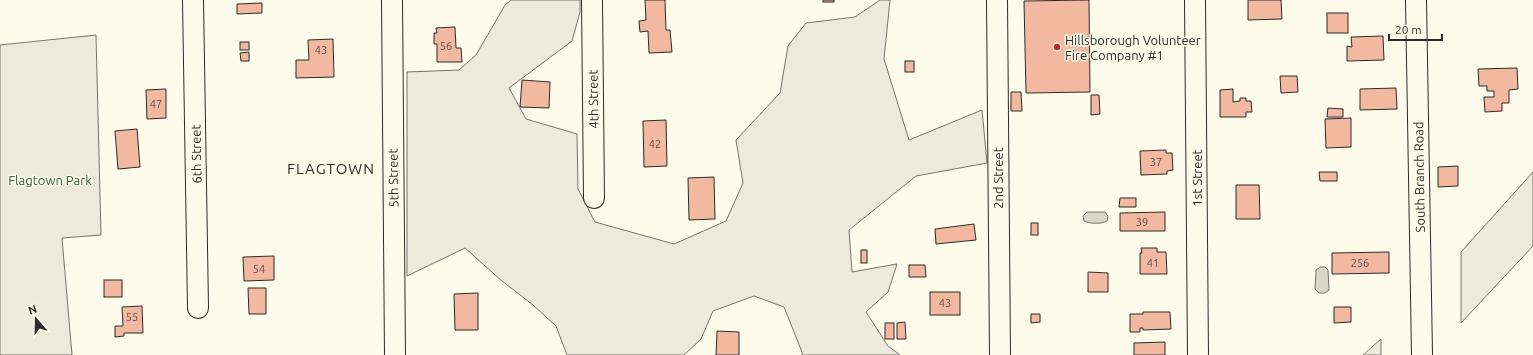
<svg xmlns="http://www.w3.org/2000/svg" width="1533" height="355" font-family="Ubuntu,sans-serif">
<style>
.green{fill:#ecebdb;stroke:#74746e}
.water{fill:#d8d7c9;stroke:#74746e}
.building{fill:#f2b8a0;stroke:#2b2b2b}
.lines{fill:none;stroke-linecap:round;stroke-linejoin:round}
.minor-casing{stroke:#2b2b2b;stroke-width:22}
.minor{stroke:#fdfbea;stroke-width:20}
.poi-dot{fill:#c62828;stroke:#fdfbea;stroke-width:1.5}
.labels{text-anchor:middle;dominant-baseline:central;stroke-width:3;stroke-linejoin:round;paint-order:stroke}
.number-label{font-size:11px;fill:#5d4e48}
.poi-label{font-size:13px;fill:#2b2b2b;stroke:#fdfbea;text-anchor:start}
.street-label{font-size:13px;fill:#2b2b2b;stroke:#fdfbea}
.park-label{font-size:13px;fill:#34623c;stroke:#fdfbea}
.quarter-label{font-size:15px;letter-spacing:1px;fill:#2b2b2b;stroke:#fdfbea}
</style>
<rect width="100%" height="100%" fill="#fdfbea"/>
<g class="green">
<polygon points="511,0 580,0 580,12 572,41 509,88 526,119 577,134 578,189 595,222 674,244 726,221 743,183 736,140 780,93 788,46 806,23 855,17 880,0 890,0 884,59 909,140 982,110 987,163 916,176 849,230 852,272 897,264 888,292 866,312 888,346 900,355 802,355 802,352 784,307 754,296 713,311 701,339 684,355 567,355 556,326 533,305 502,281 465,248 407,276 407,72 459,70 476,55 505,5"/>
<polygon points="96,35 101,235 62,238 72,355 0,355 0,45"/>
<polygon points="1533,172 1533,246 1461,323 1461,252"/>
<polygon points="1381,339 1381,355 1363,355"/>
</g>
<g class="water">
<path d="M1087 212H1105L1108 216 1107 221C1102 224 1090 224 1084 221L1083 216Z"/>
<polygon points="1320,267 1325,267 1328,270 1329,290 1325,293 1319,293 1315,289 1316,270"/>
</g>
<g class="building">
<polygon points="645,0 665,0 666,30 670,30 672,52 649,53 648,31 640,32 639,21 646,20"/>
<rect x="823" y="0" width="11" height="2"/>
<polygon points="1089,0 1090,92 1026,93 1024,1"/>
<polygon points="1248,0 1281,0 1282,19 1248,20"/>
<polygon points="262,3 262,13 237,14 237,4"/>
<rect x="1327" y="13" width="21" height="20"/>
<polygon points="455,27 456,48 461,48 462,62 437,62 437,44 434,44 434,33 437,33 436,28"/>
<polygon points="1383,36 1384,60 1347,61 1347,46 1352,47 1351,37"/>
<polygon points="333,39 334,77 296,78 296,60 309,60 308,40"/>
<rect x="240" y="42" width="9" height="8"/>
<polygon points="249,52 249,61 241,61 240,53"/>
<rect x="905" y="61" width="9" height="11"/>
<polygon points="1517,68 1518,89 1509,90 1509,103 1502,103 1502,111 1485,112 1484,97 1494,97 1494,91 1487,91 1487,86 1479,86 1478,69"/>
<polygon points="1280,76 1297,76 1298,92 1281,93"/>
<polygon points="522,80 550,82 549,108 520,107"/>
<polygon points="1396,88 1397,109 1360,110 1360,89"/>
<polygon points="166,89 166,118 147,119 146,90"/>
<polygon points="1233,89 1233,102 1240,101 1240,98 1246,98 1246,101 1251,101 1252,112 1246,112 1246,117 1220,117 1220,90"/>
<polygon points="1011,92 1021,92 1022,111 1011,111"/>
<polygon points="1091,95 1099,95 1100,114 1091,115"/>
<polygon points="1328,108 1343,109 1343,117 1327,117"/>
<polygon points="1351,118 1351,147 1326,148 1325,119"/>
<polygon points="666,120 667,166 644,167 643,121"/>
<polygon points="137,129 140,167 118,169 115,131"/>
<polygon points="1166,150 1166,153 1172,153 1173,170 1167,171 1167,174 1141,175 1140,151"/>
<polygon points="1458,166 1458,186 1438,187 1438,167"/>
<polygon points="1319,172 1337,172 1337,181 1320,181"/>
<polygon points="714,177 715,219 689,220 688,178"/>
<polygon points="1236,185 1259,185 1260,219 1236,219"/>
<polygon points="1120,198 1136,198 1136,207 1119,207"/>
<polygon points="1165,212 1165,231 1120,231 1120,213"/>
<rect x="1031" y="223" width="7" height="12"/>
<polygon points="974,224 976,240 936,244 935,229"/>
<polygon points="1141,248 1157,248 1157,252 1166,252 1167,274 1140,274 1140,253 1142,253"/>
<rect x="861" y="250" width="6" height="13"/>
<polygon points="1389,252 1389,273 1332,274 1332,253"/>
<polygon points="274,256 274,280 244,281 243,257"/>
<polygon points="909,265 925,265 926,277 909,277"/>
<polygon points="1088,272 1108,273 1108,292 1088,292"/>
<rect x="104" y="280" width="18" height="17"/>
<polygon points="248,288 266,288 266,314 249,314"/>
<rect x="930" y="292" width="30" height="23"/>
<polygon points="478,293 478,330 455,330 454,294"/>
<polygon points="142,306 143,333 124,333 124,336 115,337 115,326 123,326 122,307"/>
<polygon points="1334,307 1351,307 1351,322 1334,323"/>
<polygon points="1143,312 1170,312 1171,329 1143,330 1143,328 1140,328 1140,332 1130,332 1130,314 1143,314"/>
<polygon points="1031,314 1040,314 1040,322 1031,323"/>
<polygon points="905,322 906,339 897,339 897,323"/>
<rect x="885" y="323" width="9" height="16"/>
<polygon points="717,331 739,332 739,355 716,355"/>
<polygon points="1165,342 1165,355 1134,355 1134,343"/>
</g>
<g class="lines">
<defs>
<g id="minor">
<polyline points="193,0 198,308"/>
<polyline points="392,0 395,355"/>
<polyline points="592,0 594,198"/>
<polyline points="997,0 1000,355"/>
<polyline points="1195,0 1198,355"/>
<polyline points="1416,0 1422,355"/>
</g>
</defs>
<use href="#minor" class="minor-casing"/>
<use href="#minor" class="minor"/>
</g>
<circle class="poi-dot" cx="1057" cy="47" r="4"/>
<g class="labels">
<g class="number-label">
<text x="446" y="46">56</text>
<text x="321" y="50">43</text>
<text x="156" y="104">47</text>
<text x="655" y="144">42</text>
<text x="1156" y="162">37</text>
<text x="1142" y="222">39</text>
<text x="1153" y="263">41</text>
<text x="1360" y="263">256</text>
<text x="259" y="269">54</text>
<text x="945" y="303">43</text>
<text x="132" y="317">55</text>
</g>
<g class="poi-label">
<text x="1065" y="40">Hillsborough Volunteer<tspan x="1065" dy="15">Fire Company #1</tspan></text>
</g>
<g class="street-label">
<text transform="translate(593 99) rotate(-91)">4th Street</text>
<text transform="translate(196 154) rotate(-91)">6th Street</text>
<text transform="translate(1419 177) rotate(-91)">South Branch Road</text>
<text transform="translate(393 178) rotate(-91)">5th Street</text>
<text transform="translate(998 178) rotate(-90)">2nd Street</text>
<text transform="translate(1197 178) rotate(-90)">1st Street</text>
</g>
<g class="park-label">
<text x="50" y="180">Flagtown Park</text>
</g>
<g class="quarter-label">
<text x="331" y="168">FLAGTOWN</text>
</g>
</g>
<g transform="translate(36 319) rotate(340)" stroke="#fdfbea" stroke-width="3" paint-order="stroke">
<path d="M0-3L7 15L0 10L-7 15Z" fill="#2b2b2b"/>
<text y="-6" font-size="11" font-weight="bold" text-anchor="middle" fill="#2b2b2b">N</text>
</g>
<path d="M1389 34v6h53v-6" fill="none" stroke="#2b2b2b" stroke-width="2"/>
<text x="1395" y="34" font-size="12" fill="#2b2b2b" stroke="#fdfbea" stroke-width="3" paint-order="stroke">20 m</text>
</svg>
